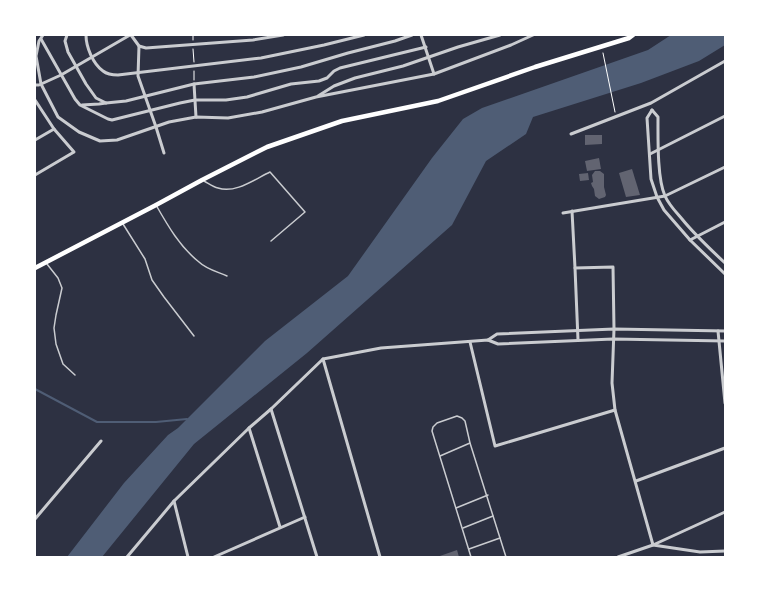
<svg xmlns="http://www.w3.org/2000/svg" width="760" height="592" font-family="'Fira Sans',sans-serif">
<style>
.water{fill:#4f5d75}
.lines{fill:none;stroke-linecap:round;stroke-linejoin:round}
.stream{stroke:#4f5d75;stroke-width:2}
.building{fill:#626471}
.path{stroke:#fff;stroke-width:1}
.service{stroke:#caccd0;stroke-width:1.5}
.minor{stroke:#caccd0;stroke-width:3}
.primary{stroke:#fff;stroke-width:4.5}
</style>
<rect width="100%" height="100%" fill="#2d3142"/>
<polygon class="water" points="671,35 725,35 725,45 699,61 641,83 533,117 526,134 486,161 452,225 307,353 194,444 102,557 67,557 124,483 168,435 178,428 265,341 348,276 432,158 463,119 482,108 648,50"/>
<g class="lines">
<polyline class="stream" points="35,389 97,422 156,422 187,419"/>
</g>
<g class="building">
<polygon points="585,135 602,135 602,144 585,145"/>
<polygon points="599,158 601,169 587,171 585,161"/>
<polygon points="632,169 640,195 626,197 619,173"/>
<polygon points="595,171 600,171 604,174 604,187 606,195 605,197 599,199 595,196 594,189 592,186 591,183 593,182 592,175"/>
<polygon points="588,173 589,180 580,181 579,174"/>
<polygon points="457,550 459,557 437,557"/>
</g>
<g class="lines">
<g class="path">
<polyline points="193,40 193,35"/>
<polyline points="193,49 194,62"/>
<polyline points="603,53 615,112"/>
<polyline points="194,71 194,80"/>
</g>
<g class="service">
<path d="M204 181C208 183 213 187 218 188 235 194 255 179 270 172L305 212 271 241"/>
<path d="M156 205C168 226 180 247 199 262 206 269 218 272 227 276"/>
<polyline points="123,224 145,259 152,280 164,297 194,336"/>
<polyline points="47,264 58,278 62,288 56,315 54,328 56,344 63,364 75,375"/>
<polyline points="440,456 470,443"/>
<polyline points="456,508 488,495"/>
<polyline points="463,528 493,516"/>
<polyline points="469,549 500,538"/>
<polyline points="471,557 432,431 433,427 437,423 457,416 462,418 465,421 470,443 506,557"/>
</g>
<g class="minor">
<polyline points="43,35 39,41 36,56 41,84 58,117 79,132 100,141 117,140 169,122 196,117 228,118 262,112 316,97 434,74 511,45 533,35"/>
<polyline points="67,35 65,41 68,52 86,84 96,98 106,103 126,101 194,84 254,77 301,67 348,53 395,41 412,35"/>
<path d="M86 35C86 47 93 64 103 71 108 75 113 75 118 75L261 58 324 45 364 35"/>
<polyline points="131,35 139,46 146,48 253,40 283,35"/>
<polyline points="421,35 434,74"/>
<polyline points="41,39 75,99 80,105 108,119 112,120 180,103 195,100 226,100 247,97 291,84 319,81 327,78 334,71 340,68 426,47"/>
<polyline points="139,46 138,76 156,127 164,153"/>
<polyline points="194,84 196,117"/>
<polyline points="35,85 39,85 61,75 130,35"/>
<polyline points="318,96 334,86 355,78 403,66 458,47 500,35"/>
<polyline points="35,100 54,129 74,152 35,175"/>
<polyline points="82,105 99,104 106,103"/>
<polyline points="652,110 647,118 651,179 657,197 664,210 690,240 725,274"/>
<path d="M652 110 658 117C658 138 657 178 665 196 669 205 676 212 682 219 695 235 710 249 725 263"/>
<polyline points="571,134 651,103 725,61"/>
<polyline points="35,140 54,129"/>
<polyline points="650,154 725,116"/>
<polyline points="572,211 575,268"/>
<polyline points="563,213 665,196 725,167"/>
<polyline points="690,240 725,222"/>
<polyline points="718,331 725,403"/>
<polyline points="488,340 497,334 614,329 725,331"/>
<polyline points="578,340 575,268 613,267 614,329 612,383 615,410 653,545 700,552 725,551"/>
<polyline points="470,342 495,446 615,410"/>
<polyline points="323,359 380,557"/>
<polyline points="271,409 317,557"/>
<polyline points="249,428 280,527"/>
<polyline points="636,481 725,448"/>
<polyline points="174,501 188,557"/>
<polyline points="35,519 101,441"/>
<polyline points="127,557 174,501 249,428 271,409 323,359 381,348 488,340 498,344 613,339 725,341"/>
<polyline points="214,557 305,517"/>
<polyline points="618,557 653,545 725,512"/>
</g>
<polyline class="primary" points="35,268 156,205 202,180 267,147 342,121 438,101 535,67 629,38 633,35"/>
</g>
<rect width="760" height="592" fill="none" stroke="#ffffff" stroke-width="72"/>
</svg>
